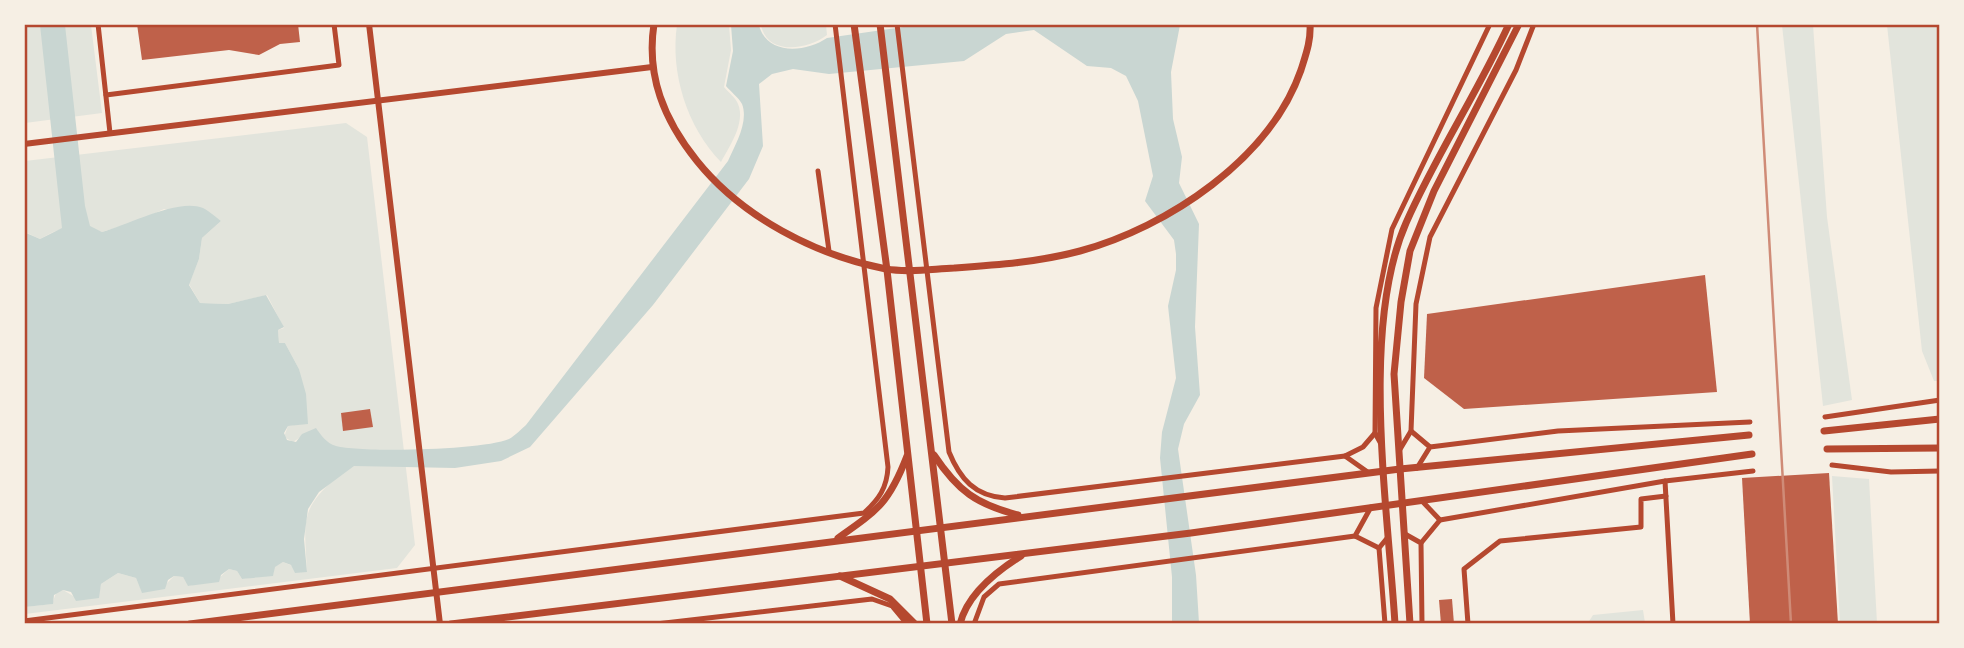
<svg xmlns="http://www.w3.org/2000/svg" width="1964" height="648" font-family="Raleway,sans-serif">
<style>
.green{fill:#e2e4dc}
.water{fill:#c9d6d2}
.building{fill:#bf614a}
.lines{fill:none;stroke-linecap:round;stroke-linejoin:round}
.minor{stroke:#b5482f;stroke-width:5}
.tertiary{stroke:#b5482f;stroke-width:6}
.secondary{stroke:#b5482f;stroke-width:7}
.rail{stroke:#cf8b77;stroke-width:2.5}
.neatline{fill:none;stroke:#b5482f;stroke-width:2.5}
</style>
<rect width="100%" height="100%" fill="#f6efe4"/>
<g class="green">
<polygon points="24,25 91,25 102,113 25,123"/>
<path d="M677 25H729L731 50 724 87C728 92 736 98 738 104 746 123 729 147 721 162 687 127 670 73 677 25Z"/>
<path d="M761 25H826L827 35C808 50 767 56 761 25Z"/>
<polygon points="1782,25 1813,25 1827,217 1852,400 1823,406"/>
<polygon points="1887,25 1939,25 1939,381 1934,381 1922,351"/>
<path d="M346 123 367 137 415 545 397 568 25 614 24 607 52 604 56 593 63 590 75 597 98 598 101 584 118 573 136 578 142 592 165 585 174 576 183 577 189 586 219 578 229 569 237 571 242 579 273 575 274 567 283 562 307 572C305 523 298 510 338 476L302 436 293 442 284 437 288 426 307 423 299 369 285 343 279 344 278 330 284 328 267 295 228 304 200 303 189 284 199 259 202 238 221 221 164 209 138 221 102 232C81 222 59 227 40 239L25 232V161Z"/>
<polygon points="1832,476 1869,479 1877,623 1840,623"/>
<polygon points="1643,610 1645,623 1588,623 1593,615"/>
</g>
<path class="water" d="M40 25H65L85 206 90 226 102 232C129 225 177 198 203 208 209 211 216 217 221 221L202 238 199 259 189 285 200 303 228 304 266 295 284 327 278 330 279 343H285L299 369 306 394 308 424 288 426 284 433 287 440 296 442 302 434 316 428C321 435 326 443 336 446 363 453 484 450 509 439 515 436 521 429 526 425L728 161C735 145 749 122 742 104 739 98 730 91 726 86L733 51 731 25H759C766 55 805 53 827 38L917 25H1180L1171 72 1173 119 1182 157 1179 183 1199 224 1195 327 1200 395 1184 424 1178 449 1196 575 1199 623H1172V577L1160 458 1162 432 1176 378 1168 306 1176 270V254L1174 240 1145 201 1153 176 1138 101 1126 76 1111 68 1087 66 1034 30 1006 34 964 61 829 74 793 69 772 74 759 84 763 146 749 179 653 305 530 447 501 461 455 468 354 466 319 492 308 509 304 539 307 572 295 573 291 565 283 562 275 567 273 576 242 579 237 571 229 569 221 575 219 582 188 586 183 577 174 576 168 580 165 589 142 593 136 578 118 573 101 584 99 598 76 601 71 592 63 590 54 595 53 604 25 607 24 232 40 239 62 228Z"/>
<g class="building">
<polygon points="137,24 298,24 300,42 280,44 259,55 229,50 142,60"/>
<polygon points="1705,275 1717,392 1464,409 1424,378 1427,314"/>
<polygon points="370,409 373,427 343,431 341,413"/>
<polygon points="1829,473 1838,624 1750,624 1742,478"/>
<polygon points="1452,599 1454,624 1441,624 1439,600"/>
</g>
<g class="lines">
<g class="minor">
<polyline points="98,24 110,133"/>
<path d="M897 24 949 452C960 479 975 496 1005 498L1345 456 1369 473"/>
<polyline points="106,95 339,65 334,24"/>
<polyline points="818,171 829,251"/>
<polyline points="1825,417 1940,400"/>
<polyline points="1411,431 1430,447"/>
<polyline points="1381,444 1375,433 1376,308 1392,229 1490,24"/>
<polyline points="1399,451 1411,431 1416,304 1430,237 1516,70 1534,24"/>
<polyline points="1345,456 1363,447 1375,433"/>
<polyline points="1832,465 1891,472 1940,471"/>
<polyline points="1417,468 1430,447 1558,431 1750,422"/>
<polyline points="1665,481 1673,624"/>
<polyline points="1422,501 1440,520 1665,481 1753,471"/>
<polyline points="1405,534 1421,543 1422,624"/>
<polyline points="1355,536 1379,548"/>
<polyline points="1421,543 1440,520"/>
<path d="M24 621 864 513C879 499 887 488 888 467L835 24"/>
<polyline points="656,624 872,599 892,606 907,624"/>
<polyline points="974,624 984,597 999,584 1355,536 1371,507"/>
<polyline points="1385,624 1379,548 1388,537"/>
<polyline points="1468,624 1464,569 1500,541 1641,527 1641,499 1666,496"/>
</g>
<g class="tertiary">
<polyline points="369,24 440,624"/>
<polyline points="24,144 652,67"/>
</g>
<g class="secondary">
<path d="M654 24C646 76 664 120 697 161 742 217 815 255 886 269 908 273 932 269 954 268 996 265 1039 262 1080 251 1168 227 1270 159 1301 70 1306 54 1311 41 1310 24"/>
<polyline points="854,24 887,270 927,624"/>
<polyline points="880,24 952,624"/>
<polyline points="1824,431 1940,419"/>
<polyline points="1827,449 1940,448"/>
<path d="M934 455C958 491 976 504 1018 515"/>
<path d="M838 538C878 510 889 503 907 456"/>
<polyline points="840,576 890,599 915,624"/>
<polyline points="190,624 1400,469 1749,435"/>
<polyline points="451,624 1191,533 1752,454"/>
<path d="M960 624C967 595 997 571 1021 556"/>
<path d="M1395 624C1388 509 1360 328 1406 223 1436 155 1478 92 1509 24"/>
<polyline points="1410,624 1394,374 1401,302 1410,251 1434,191 1519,24"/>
</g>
<polyline class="rail" points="1757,24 1791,624"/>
</g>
<rect width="1964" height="648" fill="none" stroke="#f6efe4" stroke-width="52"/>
<rect x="26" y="26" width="1912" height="596" class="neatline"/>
</svg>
